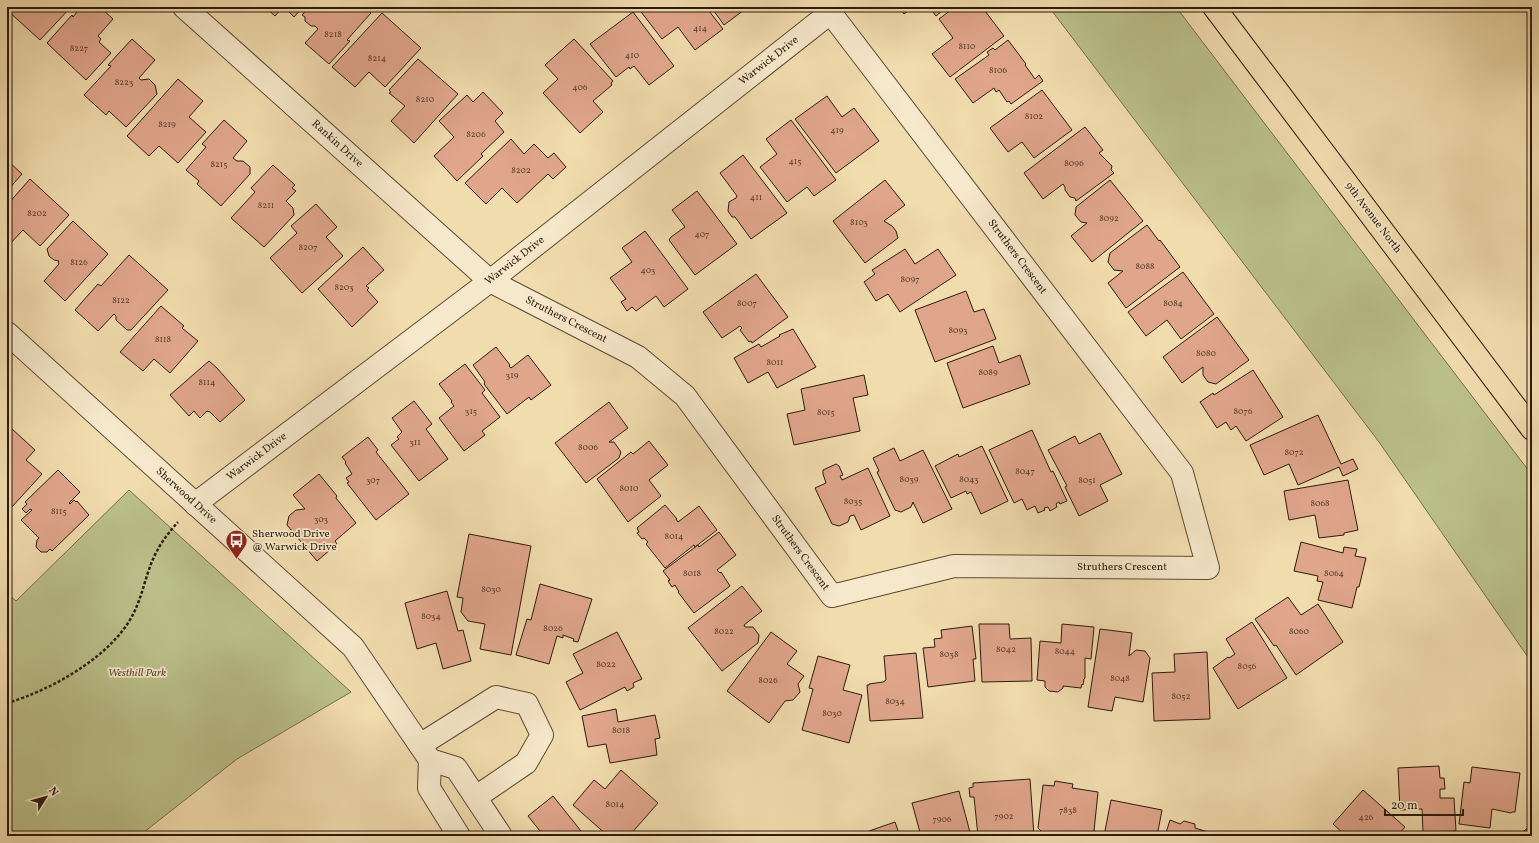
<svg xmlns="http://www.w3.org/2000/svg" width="1539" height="843" font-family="Vollkorn,serif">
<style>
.green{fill:#bbc08a;stroke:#746e4c}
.building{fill:#e0a68c;stroke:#2d1b0e}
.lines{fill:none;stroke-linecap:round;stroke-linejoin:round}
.minor-casing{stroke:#5e4b36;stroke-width:24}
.major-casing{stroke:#2d1b0e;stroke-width:24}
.path{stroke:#2d1b0e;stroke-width:2.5;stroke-dasharray:3 2;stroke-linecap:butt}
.minor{stroke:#f6e8ca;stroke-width:22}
.major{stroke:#f1dcae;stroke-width:22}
.labels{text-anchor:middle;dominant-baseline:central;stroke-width:3.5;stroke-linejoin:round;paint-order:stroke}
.number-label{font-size:9px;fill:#5a3e2e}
.street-label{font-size:11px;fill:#2d1b0e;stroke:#f6e8ca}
.poi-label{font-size:11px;fill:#2d1b0e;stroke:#f6e8ca;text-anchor:start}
.park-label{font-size:11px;font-style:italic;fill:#584d33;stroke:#f6e8ca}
</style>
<rect width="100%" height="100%" fill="#f1dcae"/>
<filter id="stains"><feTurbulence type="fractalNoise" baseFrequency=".005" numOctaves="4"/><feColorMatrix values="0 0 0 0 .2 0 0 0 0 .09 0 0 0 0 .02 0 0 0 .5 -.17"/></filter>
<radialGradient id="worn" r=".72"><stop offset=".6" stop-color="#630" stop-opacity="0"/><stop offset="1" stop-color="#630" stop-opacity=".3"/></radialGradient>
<g class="green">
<polygon points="1049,7 1176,7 1532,475 1532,663 1379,442"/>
<polygon points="129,490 351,692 237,759 139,836 7,836 7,593 16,601"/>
</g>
<g class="building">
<polygon points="7,7 71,7 40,40 7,10"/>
<polygon points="81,7 100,7 113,19 98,36 101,39 99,42 111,53 86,80 47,43 72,15 73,17"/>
<polygon points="265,7 283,7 275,16"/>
<polygon points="284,7 303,7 294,17"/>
<polygon points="309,7 364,7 371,13 347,40 350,41 329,64 305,43 318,29 315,26 311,26 305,21 305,17 302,15"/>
<polygon points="640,7 706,7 723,29 695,50 678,27 662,39 638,8"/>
<polygon points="711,7 748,7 724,25"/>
<polygon points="899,7 913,7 904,14"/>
<polygon points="929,7 947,7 936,16"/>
<polygon points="955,7 982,7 1004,36 950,77 932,54 953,38 939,19"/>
<polygon points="633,12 674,66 649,85 634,66 630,69 629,67 616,77 590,44"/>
<polygon points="382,13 421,48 385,87 369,72 355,87 332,67"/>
<polygon points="132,39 155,60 139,78 141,80 149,79 155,85 157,94 126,127 109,111 106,115 84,95 111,66 108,65"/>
<polygon points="574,39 613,81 611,83 612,85 593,101 603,112 580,133 543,93 558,79 545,65"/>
<polygon points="1008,40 1026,64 1025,65 1035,79 1039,75 1043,81 1011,104 1009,101 1007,102 999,90 996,92 994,88 973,103 955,79 989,55 987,52 993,48 995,50"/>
<polygon points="418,59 458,94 414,143 391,121 405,106 389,93 391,92 389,90"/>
<polygon points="178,79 203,101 189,117 206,132 178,163 159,146 149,156 127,136"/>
<polygon points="1042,90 1072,130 1034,158 1022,142 1008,152 990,128"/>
<polygon points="483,92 503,113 495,121 504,132 481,154 483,156 457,181 434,156 454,137 439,121 467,95 473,102"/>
<polygon points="827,96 842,117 854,108 879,141 836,173 795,119"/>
<polygon points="224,120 247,141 233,158 237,161 243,161 250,167 250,174 221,206 197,184 199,181 186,170 206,147 202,144"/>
<polygon points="791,120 836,180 814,196 807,187 787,202 760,167 777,154 766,139"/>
<polygon points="1085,127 1103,150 1099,153 1112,166 1111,170 1114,173 1076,201 1075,198 1070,197 1065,190 1065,187 1063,184 1043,199 1024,173"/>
<polygon points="511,139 524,154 534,144 548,158 554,153 566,167 553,179 548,174 517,203 502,188 486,204 465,183"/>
<polygon points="743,155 787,213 751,239 735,217 732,217 728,211 729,202 736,198 737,196 720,173"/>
<polygon points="7,160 22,174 7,191"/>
<polygon points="273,165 295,185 292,188 296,191 286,201 293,208 294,215 264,247 231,218 255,192 251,188"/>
<polygon points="30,179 69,215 40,246 23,230 7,247 7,205"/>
<polygon points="885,180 905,205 884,221 892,226 896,231 898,238 865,263 833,221"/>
<polygon points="1110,180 1143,221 1092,262 1071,236 1087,223 1081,222 1075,215 1076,207"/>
<polygon points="697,191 737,244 695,275 669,240 671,237 685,227 672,210"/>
<polygon points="316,204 337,227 326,237 343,256 302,293 270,258 297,233 291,226"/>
<polygon points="73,221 108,254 65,301 44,281 59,264 58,262 59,261 54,260 49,256 47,249"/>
<polygon points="1147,225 1159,241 1160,240 1180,267 1126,308 1108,283 1123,271 1114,270 1108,262 1110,253"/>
<polygon points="645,231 688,289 664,307 656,296 636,311 632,307 627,311 621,302 626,299 610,278 632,262 622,248"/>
<polygon points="363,247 384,270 366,286 369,288 367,290 378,302 352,327 318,289"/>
<polygon points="905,249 915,264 938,249 956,275 900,312 888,294 876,301 864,282 875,274 872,270"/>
<polygon points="129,255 168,290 131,330 127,330 116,320 116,316 114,314 98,331 75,310 98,284 101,286"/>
<polygon points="1183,272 1214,314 1181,339 1167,320 1146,336 1128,312"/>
<polygon points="756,274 788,317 752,343 751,341 749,342 740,330 742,328 740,326 722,338 703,312"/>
<polygon points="966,291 974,312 984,309 996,339 935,362 915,310"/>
<polygon points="161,306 184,326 182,328 198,341 170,373 154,359 143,371 120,352"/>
<polygon points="1217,317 1249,360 1216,384 1208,382 1203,375 1203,367 1182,383 1163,357"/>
<polygon points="793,329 816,367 777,388 768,372 748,383 734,358 759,344 761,347 780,336 779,335"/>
<polygon points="993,346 999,363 1020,355 1030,384 963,408 947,363"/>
<polygon points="496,347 510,365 509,366 511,368 528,355 551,385 531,400 529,397 507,414 484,384 485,382 473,365"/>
<polygon points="209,361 217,368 245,400 220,422 210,412 207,411 200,418 194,411 189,416 170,395"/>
<polygon points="465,364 485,390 482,393 500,417 482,431 485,435 464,451 439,418 454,406 451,402 452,401 439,384"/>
<polygon points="1253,370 1283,417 1246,441 1236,426 1231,430 1226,422 1217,428 1200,402 1213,393 1214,395"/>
<polygon points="864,375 868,395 853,398 860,431 794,445 787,414 805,410 801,389"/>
<polygon points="414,401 432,424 426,429 448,459 419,481 391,445 399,439 397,437 402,432 392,418"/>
<polygon points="609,402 628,428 609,442 614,442 621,452 619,458 586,483 555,443"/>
<polygon points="1318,415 1341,464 1353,459 1358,469 1343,476 1339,467 1298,485 1289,464 1264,475 1250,445"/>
<polygon points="11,428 35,450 26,460 42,474 10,509 7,506 7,433"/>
<polygon points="1032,430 1051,472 1053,471 1067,501 1060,504 1059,502 1056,504 1057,507 1050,511 1048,507 1044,508 1045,510 1038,513 1035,506 1027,510 1022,499 1014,503 989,450"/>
<polygon points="1100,433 1122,474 1100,485 1108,501 1079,516 1065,487 1067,486 1048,450 1075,436 1079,444"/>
<polygon points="368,437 378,450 376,452 409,494 376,520 347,483 349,482 346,478 352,474 345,463 346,462 342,457"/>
<polygon points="649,441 668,465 649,480 661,496 628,522 597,479 631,452 633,454"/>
<polygon points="982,446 1008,501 981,514 971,492 967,494 966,491 951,498 935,466 958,454 959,457"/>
<polygon points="894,448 900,461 923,450 952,509 923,523 913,502 911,507 901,512 895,510 877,472 879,471 873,458"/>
<polygon points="836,464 839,466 843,475 840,476 842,480 868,468 890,516 861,530 854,515 850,516 848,522 839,526 832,524 815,488 826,483 823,474 823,470"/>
<polygon points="58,470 80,492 69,503 70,504 74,500 76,502 77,501 89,515 52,551 50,549 47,552 41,552 36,547 37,540 39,538 21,520 32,510 30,509 26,513 22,509 27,504 25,502"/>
<polygon points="319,474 337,496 336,498 356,523 335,541 337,544 317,561 287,525 289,516 296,510 305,509 293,495"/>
<polygon points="1348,480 1358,530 1344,533 1344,535 1319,538 1315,515 1289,520 1284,491"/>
<polygon points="665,505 677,519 676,519 678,522 699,506 717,530 695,547 694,545 665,568 646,544 648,542 644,538 642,539 637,533 639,532 637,528"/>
<polygon points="719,532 736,555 717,570 720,573 721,572 730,586 694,613 678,592 679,592 675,585 672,587 668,581 670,580 663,571 698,545 699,547"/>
<polygon points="469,534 531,546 511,655 480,649 485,624 468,621 461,612 463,598 457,597"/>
<polygon points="1301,542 1343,553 1344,547 1357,549 1355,556 1366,558 1359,587 1357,587 1352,608 1318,600 1323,582 1317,581 1318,576 1294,571"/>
<polygon points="540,584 592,599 578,642 573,641 574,639 563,635 563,638 557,636 549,664 516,655 527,619 531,620"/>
<polygon points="742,586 762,611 744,625 745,627 753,627 759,635 758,643 722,671 688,628"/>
<polygon points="447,591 458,631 463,630 471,661 443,669 436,643 417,649 405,603"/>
<polygon points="1288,597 1301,615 1318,604 1343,642 1296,675 1276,645 1274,646 1255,619"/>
<polygon points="1252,622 1287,678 1238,709 1213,668 1228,657 1229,658 1235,654 1226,639"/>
<polygon points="979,624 1009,624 1010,639 1031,638 1032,681 982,682"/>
<polygon points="1062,624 1094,627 1091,659 1085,658 1085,678 1084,679 1083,685 1082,684 1081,688 1063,686 1063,688 1058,692 1049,691 1045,687 1045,681 1037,680 1040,641 1061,643"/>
<polygon points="972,626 976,659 973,659 975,681 928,687 923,648 935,647 934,639 942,638 941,630"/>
<polygon points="1100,629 1132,633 1129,656 1136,650 1145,651 1150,658 1143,702 1115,697 1112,711 1088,707"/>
<polygon points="617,632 642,679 633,683 634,687 627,691 625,687 580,710 566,682 583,673 573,654"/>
<polygon points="771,632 797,651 787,664 804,676 798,684 800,692 793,700 785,701 769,723 727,691"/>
<polygon points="1207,652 1210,719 1154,721 1152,673 1175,672 1174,654"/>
<polygon points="916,653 923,718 870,721 867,685 869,685 869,684 883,682 886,680 884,656"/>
<polygon points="818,656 850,665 843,690 862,695 849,743 802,730 813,689 809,688"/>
<polygon points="616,709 618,722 655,715 660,738 655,739 657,755 610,763 606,744 588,747 582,716"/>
<polygon points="1439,766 1440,778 1444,778 1445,789 1440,789 1440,798 1454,798 1456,831 1423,832 1422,809 1400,810 1398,768"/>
<polygon points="1472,767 1520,773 1515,812 1512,812 1511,813 1492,809 1490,828 1459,824 1464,782 1470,783"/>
<polygon points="621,770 658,803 629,836 608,836 573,805 594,780 605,789"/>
<polygon points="1030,779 1034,836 978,836 974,797 970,797 969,788 973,787 973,783"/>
<polygon points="1055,781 1073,784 1072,788 1098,792 1094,831 1095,831 1095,836 1060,836 1061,832 1058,832 1055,835 1043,833 1038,828 1043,785 1054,786"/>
<polygon points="1363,790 1405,827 1397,836 1346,836 1333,824"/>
<polygon points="959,791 971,836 921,836 912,803"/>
<polygon points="553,796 585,836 544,836 528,816"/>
<polygon points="1111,800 1162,810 1157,836 1104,836"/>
<polygon points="1170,820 1180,824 1184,821 1195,824 1195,828 1221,836 1165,836"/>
<polygon points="895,822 900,836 855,836 872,830"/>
<polygon points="1532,825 1532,836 1517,836"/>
</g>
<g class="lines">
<defs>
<g id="minor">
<polyline points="184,7 490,281 638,357 685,396 832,596 954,566 1208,568 1182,473 826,7"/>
<polyline points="7,333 353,647 430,760 429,788 459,836"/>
<polyline points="195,504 490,281 830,13"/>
<polyline points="420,745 496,697 527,704 542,735 526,763 476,797"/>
<polyline points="430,760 456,768 501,836"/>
</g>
<polyline id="major" points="1214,7 1532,429"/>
</defs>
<use href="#minor" class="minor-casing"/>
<use href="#major" class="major-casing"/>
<path class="path" d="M7 703C52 690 117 654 136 608 144 590 147 569 157 551 162 541 170 531 178 522"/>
<use href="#minor" class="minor"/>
<use href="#major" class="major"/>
</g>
<defs>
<symbol id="bus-pin" viewBox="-11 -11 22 30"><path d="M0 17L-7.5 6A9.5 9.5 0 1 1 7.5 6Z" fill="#8f2418" stroke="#f6e8ca"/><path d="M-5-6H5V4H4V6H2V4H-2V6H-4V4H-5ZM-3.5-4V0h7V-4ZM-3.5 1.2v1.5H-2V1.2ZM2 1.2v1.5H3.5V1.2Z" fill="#fff"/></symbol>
</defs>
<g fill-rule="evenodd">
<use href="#bus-pin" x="224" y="528" width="25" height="34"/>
</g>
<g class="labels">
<g class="number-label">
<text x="700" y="28">414</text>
<text x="333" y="34">8218</text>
<text x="967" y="46">8110</text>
<text x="79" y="48">8227</text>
<text x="632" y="55">410</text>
<text x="377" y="58">8214</text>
<text x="998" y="70">8106</text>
<text x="124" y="82">8223</text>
<text x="580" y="87">406</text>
<text x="425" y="99">8210</text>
<text x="1034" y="116">8102</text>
<text x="167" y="124">8219</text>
<text x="837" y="130">419</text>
<text x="476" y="134">8206</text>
<text x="795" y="161">415</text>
<text x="1074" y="163">8096</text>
<text x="219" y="164">8215</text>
<text x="521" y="170">8202</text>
<text x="756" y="197">411</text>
<text x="266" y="205">8211</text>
<text x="37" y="213">8202</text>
<text x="1109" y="218">8092</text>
<text x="859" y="222">8103</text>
<text x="702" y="234">407</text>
<text x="308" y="247">8207</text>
<text x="79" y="262">8126</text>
<text x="1145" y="266">8088</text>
<text x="648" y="270">403</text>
<text x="910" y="279">8097</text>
<text x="344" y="287">8203</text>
<text x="121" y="300">8122</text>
<text x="747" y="303">8007</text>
<text x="1173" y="303">8084</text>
<text x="958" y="330">8093</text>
<text x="163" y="339">8118</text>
<text x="1206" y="353">8080</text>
<text x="775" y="362">8011</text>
<text x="988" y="372">8089</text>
<text x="512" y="375">319</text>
<text x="207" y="382">8114</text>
<text x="471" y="411">315</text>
<text x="1243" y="411">8076</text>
<text x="826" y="412">8015</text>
<text x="415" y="442">311</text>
<text x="588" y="447">8006</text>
<text x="1294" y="452">8072</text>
<text x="1025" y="471">8047</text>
<text x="909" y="479">8039</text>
<text x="969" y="479">8043</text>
<text x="373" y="480">307</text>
<text x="1087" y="480">8051</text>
<text x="629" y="488">8010</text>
<text x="853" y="501">8035</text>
<text x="1320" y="503">8068</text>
<text x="59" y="511">8115</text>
<text x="321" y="519">303</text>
<text x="674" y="536">8014</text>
<text x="692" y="573">8018</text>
<text x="1334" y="573">8064</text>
<text x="491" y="589">8030</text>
<text x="431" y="616">8034</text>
<text x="553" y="628">8026</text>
<text x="724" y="631">8022</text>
<text x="1299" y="631">8060</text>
<text x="1006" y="649">8042</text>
<text x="1065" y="651">8044</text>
<text x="949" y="654">8038</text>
<text x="606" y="664">8022</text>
<text x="1247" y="666">8056</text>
<text x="1120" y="678">8048</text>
<text x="768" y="680">8026</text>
<text x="1181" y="696">8052</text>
<text x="895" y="701">8034</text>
<text x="832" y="713">8030</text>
<text x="621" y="730">8018</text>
<text x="615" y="804">8014</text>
<text x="1068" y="810">7838</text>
<text x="1004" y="816">7902</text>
<text x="1366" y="817">426</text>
<text x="942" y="819">7906</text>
</g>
<g class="street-label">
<text transform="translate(769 61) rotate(-38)">Warwick Drive</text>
<text transform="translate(337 144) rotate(42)">Rankin Drive</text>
<text transform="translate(1373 218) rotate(53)">9th Avenue North</text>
<text transform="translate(1017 257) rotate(53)">Struthers Crescent</text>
<text transform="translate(515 261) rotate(-38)">Warwick Drive</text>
<text transform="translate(566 320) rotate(27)">Struthers Crescent</text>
<text transform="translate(257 457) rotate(-37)">Warwick Drive</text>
<text transform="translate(186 496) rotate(42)">Sherwood Drive</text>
<text transform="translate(800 553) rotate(54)">Struthers Crescent</text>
<text x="1122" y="567">Struthers Crescent</text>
</g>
<g class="poi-label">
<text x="252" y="534">Sherwood Drive<tspan x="252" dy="13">@ Warwick Drive</tspan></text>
</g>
<g class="park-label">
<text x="137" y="673">Westhill Park</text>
</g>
</g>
<rect width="1539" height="843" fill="none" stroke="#f1dcae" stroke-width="24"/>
<rect x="8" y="8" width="1523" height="827" fill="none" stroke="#2d1b0e" stroke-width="2"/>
<rect x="12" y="12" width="1515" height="819" fill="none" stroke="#2d1b0e"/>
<g transform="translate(46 797) rotate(53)" stroke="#f6e8ca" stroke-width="3" paint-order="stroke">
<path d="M0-3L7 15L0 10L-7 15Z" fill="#2d1b0e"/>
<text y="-6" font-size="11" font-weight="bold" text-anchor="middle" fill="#2d1b0e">N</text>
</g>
<path d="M1385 809v6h78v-6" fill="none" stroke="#2d1b0e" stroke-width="2"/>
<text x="1391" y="809" font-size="12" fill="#2d1b0e" stroke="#f6e8ca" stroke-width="3" paint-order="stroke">20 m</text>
<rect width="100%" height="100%" filter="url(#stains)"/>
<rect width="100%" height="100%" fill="url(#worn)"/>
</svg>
